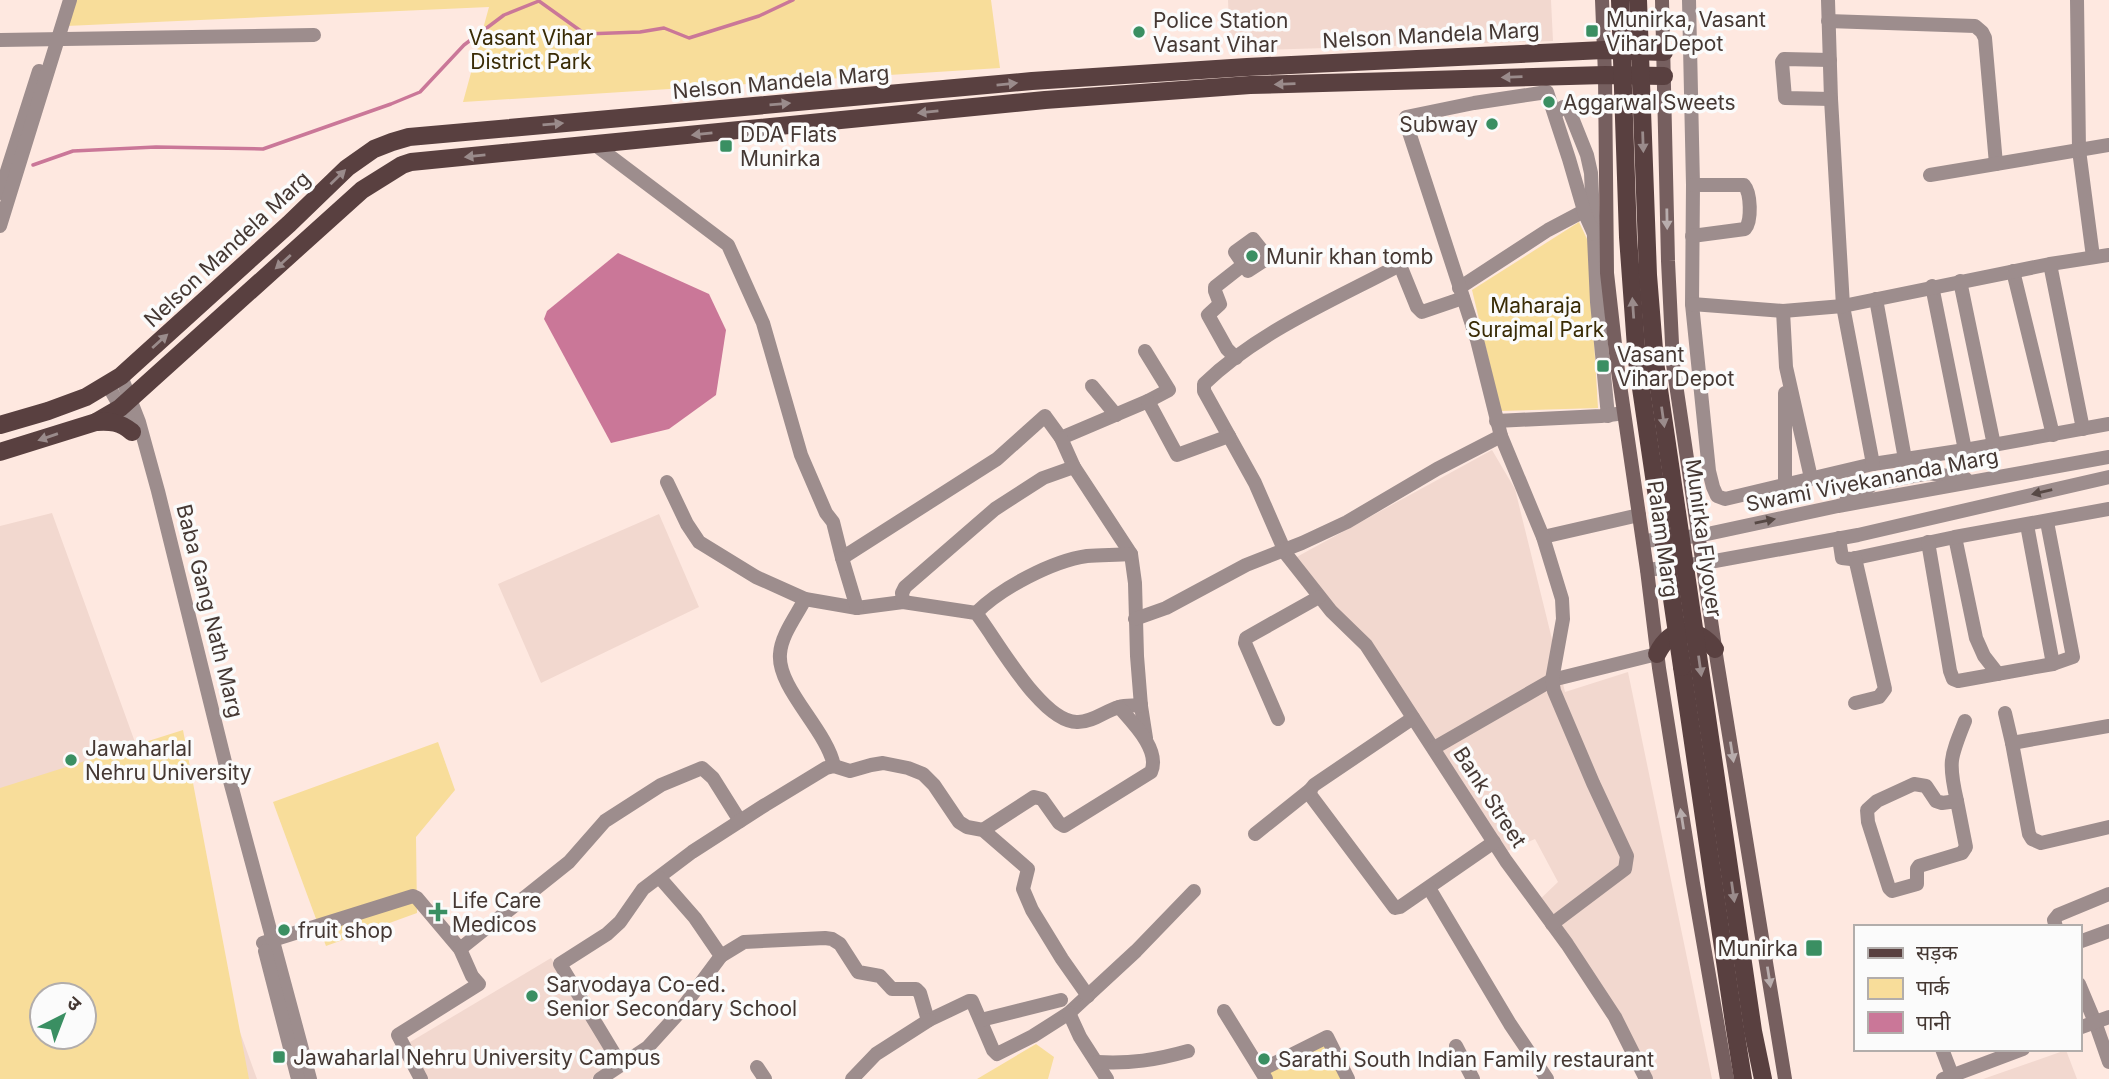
<svg xmlns="http://www.w3.org/2000/svg" width="2109" height="1079" font-family="Inter,'Noto Sans Devanagari',sans-serif">
<style>
.built{fill:#f2d8cf;fill-rule:evenodd}
.green{fill:#f8dd9a;fill-rule:evenodd}
.water{fill:#ca7798}
.lines{fill:none;stroke-linecap:round;stroke-linejoin:round}
.stream{stroke:#ca7798;stroke-width:3.5}
.minor{stroke:#9d8d8d;stroke-width:14}
.tertiary{stroke:#9d8d8d;stroke-width:14}
.secondary{stroke:#765f5f;stroke-width:14}
.primary{stroke:#594040;stroke-width:18}
.primary-bridge{stroke:#594040;stroke-width:18}
.oneway{fill:#9a8b8b}
.oneway2{fill:#b8adad}
.oneway3{fill:#574945}
.poi-dot{fill:#3a8f62;stroke:#fbfbfb;stroke-width:2.5}
.labels{text-anchor:middle;dominant-baseline:central;stroke-width:7;stroke-linejoin:round;paint-order:stroke}
.poi-label{font-size:21px;fill:#453833;stroke:#fbfbfb;text-anchor:start}
.street-label{font-size:21px;fill:#453833;stroke:#fbfbfb}
.park-label{font-size:21px;fill:#392b05;stroke:#fbfbfb}
</style>
<rect width="100%" height="100%" fill="#fee8e0"/>
<g class="built">
<polygon points="1228,0 1551,0 1553,41 1230,51"/>
<polygon points="1492,450 1515,489 1565,692 1628,672 1712,1079 1644,1079 1627,1038 1534,905 1558,882 1535,839 1500,854 1374,662 1293,559"/>
<path d="M52 513 257 1079H0V526ZM42 995H84V1037H42Z"/>
<polygon points="659,514 699,607 541,683 498,584"/>
<polygon points="551,958 619,1061 591,1079 417,1079 400,1048"/>
<polygon points="2066,1050 2077,1079 1983,1079"/>
</g>
<g class="green">
<polygon points="75,0 991,0 1000,68 463,102 489,7 66,26"/>
<polygon points="1579,222 1588,241 1598,408 1501,411 1472,290"/>
<path d="M183 730 249 1079H0V788ZM42 995H84V1037H42Z"/>
<polygon points="438,742 455,790 416,837 417,913 326,946 273,802"/>
<polygon points="1327,1037 1348,1079 1267,1079 1261,1070"/>
<polygon points="1036,1044 1054,1057 1048,1079 977,1079"/>
</g>
<polygon class="water" points="618,253 709,294 726,330 716,395 669,429 611,443 544,319 547,311"/>
<g class="lines">
<polyline class="stream" points="33,165 73,151 156,147 263,149 391,104 420,92 464,45 504,15 539,1 585,34 640,32 664,28 689,38 759,16 793,0"/>
<g class="minor">
<polyline points="1689,0 1693,185 1692,304 1709,471 1713,487 1717,496 1725,499 1873,464 1965,450 2109,424"/>
<polyline points="1828,0 1831,99 1843,306 1873,464"/>
<polyline points="2077,0 2079,150 2093,257"/>
<polyline points="1828,21 1975,26 1982,32 1985,38 1996,164"/>
<polyline points="0,40 314,35"/>
<polyline points="1830,60 1784,59 1782,62 1785,98 1831,99"/>
<polyline points="1555,114 1563,107 1569,110 1587,155 1591,173 1597,302 1608,416"/>
<polyline points="594,144 728,245 763,323 801,455 826,513 833,522 842,558 997,459 1045,416 1061,438 1148,401 1169,390 1145,351"/>
<polyline points="1930,175 2109,145"/>
<path d="M1692 236 1745 229C1752 221 1751 193 1744 185H1693"/>
<polygon points="1253,239 1268,258 1248,271 1235,252"/>
<polyline points="2050,264 2083,429"/>
<polyline points="2013,271 2053,435"/>
<polyline points="1960,281 1994,445"/>
<polyline points="1932,286 1965,450"/>
<polyline points="1459,288 1548,230 1584,211"/>
<path d="M1463 298 1422 312 1417 307 1402 270 1397 267 1394 268C1329 302 1257 333 1204 384V391L1255 483 1286 554 1331 611 1366 645 1506 861 1567 944 1615 1017 1646 1079"/>
<polyline points="1876,299 1905,459"/>
<polyline points="1692,304 1783,311 1843,306 2050,264 2109,255"/>
<polyline points="1783,311 1786,367 1811,478"/>
<polyline points="1236,358 1227,349 1208,315 1220,304 1215,291 1215,287 1243,265"/>
<polyline points="1092,386 1116,415"/>
<polyline points="1148,401 1177,455 1229,436"/>
<polyline points="1496,421 1601,416 1617,414"/>
<polyline points="1061,438 1074,467 1131,554 1135,583 1137,656 1141,706 1146,738"/>
<path d="M667 482 687 524 699 542 756 577 805 599 857 608 903 602 976 613C996 638 1042 724 1078 722 1093 722 1105 711 1119 707 1126 705 1134 706 1141 705"/>
<polyline points="1785,484 1785,393"/>
<polyline points="2027,525 2053,664"/>
<polyline points="1543,537 1639,515"/>
<polyline points="1955,537 1976,638 1984,656 1998,674"/>
<polyline points="1839,538 1842,558 1851,559 1955,537 2109,509"/>
<polyline points="1928,542 1950,671 1953,679 1958,681 2053,664 2073,657 2047,522"/>
<polyline points="842,558 857,608"/>
<path d="M805 599C797 615 781 635 780 654 777 688 827 730 834 766"/>
<polyline points="903,602 902,593 905,587 995,509 1043,478 1074,467"/>
<path d="M976 613C1001 588 1052 561 1087 556 1102 555 1117 555 1131 554"/>
<polyline points="1135,619 1166,608 1246,565 1302,543 1347,522 1437,469 1501,436"/>
<polyline points="1855,703 1879,697 1885,689 1855,558"/>
<polyline points="2005,713 2012,743"/>
<polyline points="1278,719 1245,643 1246,638 1319,597"/>
<polyline points="2109,726 2012,743 2029,834 2032,839 2041,843 2109,827"/>
<polyline points="1434,748 1552,680 1657,654"/>
<polygon points="1914,784 1926,786 1936,801 1942,803 1957,801 1966,847 1962,853 1919,866 1917,869 1917,884 1892,891 1889,888 1868,822 1867,810 1877,801"/>
<polyline points="1310,790 1311,796 1395,908 1400,907 1494,842"/>
<path d="M1957 801C1948 762 1950 758 1965 721"/>
<path d="M983 830 1034 797 1042 799 1059 823 1064 826 1151 772C1161 750 1132 722 1119 707"/>
<polyline points="1255,834 1310,790 1314,785 1413,718"/>
<polyline points="1429,888 1510,1024 1547,1079"/>
<polyline points="1552,924 1625,869 1627,856 1593,783 1554,691 1552,680 1563,619 1562,599 1543,537 1501,436 1477,340 1409,132 1406,117 1474,103 1547,92 1569,159 1585,214 1594,234"/>
<polyline points="2056,927 2054,920 2058,915 2109,894"/>
<polyline points="2079,942 2109,931"/>
<polyline points="263,943 413,896 417,898 460,949 472,976 479,984 398,1035 421,1079"/>
<polyline points="460,949 569,862 605,821 661,785 702,768 713,778 740,821"/>
<polyline points="721,956 744,942 825,938 832,939 840,944 858,972 880,976 892,989 916,989 920,993 927,1017 929,1020 969,1001 972,1001 993,1050 997,1054 1033,1036 1069,1013 1136,951 1194,891"/>
<polyline points="2079,984 2095,1022 2109,1062"/>
<polyline points="1224,1011 1266,1079"/>
<polyline points="1069,1013 1080,1037 1107,1079"/>
<polyline points="981,1020 1061,1000"/>
<polyline points="2079,1028 2109,1017"/>
<polyline points="1456,1046 1473,1079"/>
<polyline points="1942,1049 1952,1075"/>
<path d="M1097 1062C1130 1064 1156 1060 1188 1051"/>
<polyline points="621,1065 560,964 607,934 620,922 643,889 692,852 765,805 826,768 834,766 850,771 871,765 883,763 908,768 923,774 934,785 959,822 967,827 983,830 1028,869 1023,889 1032,910 1062,959 1088,996"/>
<polyline points="757,1067 765,1079"/>
<polyline points="1261,1070 1327,1037 1348,1079"/>
<polyline points="600,1079 648,1047 677,1015 721,956 695,918 660,878"/>
<polyline points="852,1079 876,1054 929,1020"/>
<polyline points="1943,1079 2023,1049"/>
</g>
<g class="tertiary">
<polyline points="0,193 39,71"/>
<polyline points="0,226 70,0"/>
<polyline points="121,376 139,422 158,491 226,766 310,1079"/>
<polyline points="108,385 130,424 132,433"/>
<polyline points="1846,501 1875,483 1929,473 1966,479"/>
<polyline points="1643,541 1698,536 1838,506 2109,457"/>
<polyline points="1647,570 1704,563 1858,535 2109,477"/>
<polyline points="265,951 298,1079"/>
</g>
<g class="secondary">
<polyline points="1602,0 1605,75 1607,273 1618,371 1647,570 1659,668 1693,883 1727,1079"/>
<polyline points="1662,0 1668,261 1673,364 1717,661 1785,1079"/>
</g>
<g class="primary">
<polyline points="96,422 120,408 362,190 402,165 411,162 1045,100 1250,85 1605,75 1664,76"/>
<polyline points="0,425 48,411 86,397 121,376 289,224 347,168 374,149 392,142 409,137 1032,81 1247,67 1604,50 1664,52"/>
<path d="M0 452 96 422C111 421 120 422 132 432"/>
<path d="M1657 654C1671 626 1696 625 1715 649"/>
<polyline points="1682,667 1734,1023 1743,1079"/>
</g>
<g class="primary-bridge">
<polyline points="1620,0 1628,237 1637,361 1682,667"/>
<polyline points="1638,0 1648,275 1655,362 1753,1031 1763,1079"/>
</g>
</g>
<defs><path id="oneway-solid" d="M-6-.8H1V-3.2L6.5 0L1 3.2V.8H-6Z" transform="scale(1.75)"/></defs>
<g class="oneway">
<use href="#oneway-solid" transform="translate(1512 77) rotate(178)"/>
<use href="#oneway-solid" transform="translate(1007 84) rotate(-6)"/>
<use href="#oneway-solid" transform="translate(1285 84) rotate(178)"/>
<use href="#oneway-solid" transform="translate(780 104) rotate(-5)"/>
<use href="#oneway-solid" transform="translate(928 112) rotate(174)"/>
<use href="#oneway-solid" transform="translate(553 124) rotate(-5)"/>
<use href="#oneway-solid" transform="translate(702 134) rotate(174)"/>
<use href="#oneway-solid" transform="translate(1643 142) rotate(88)"/>
<use href="#oneway-solid" transform="translate(475 156) rotate(174)"/>
<use href="#oneway-solid" transform="translate(338 177) rotate(-44)"/>
<use href="#oneway-solid" transform="translate(283 262) rotate(138)"/>
<use href="#oneway-solid" transform="translate(1633 308) rotate(-94)"/>
<use href="#oneway-solid" transform="translate(160 341) rotate(-42)"/>
<use href="#oneway-solid" transform="translate(1663 417) rotate(82)"/>
<use href="#oneway-solid" transform="translate(48 437) rotate(161)"/>
<use href="#oneway-solid" transform="translate(1700 666) rotate(82)"/>
<use href="#oneway-solid" transform="translate(1733 892) rotate(82)"/>
</g>
<g class="oneway2">
<use href="#oneway-solid" transform="translate(1667 219) rotate(89)"/>
<use href="#oneway-solid" transform="translate(1732 752) rotate(81)"/>
<use href="#oneway-solid" transform="translate(1682 819) rotate(-99)"/>
<use href="#oneway-solid" transform="translate(1769 977) rotate(81)"/>
</g>
<g class="oneway3">
<use href="#oneway-solid" transform="translate(2042 492) rotate(167)"/>
<use href="#oneway-solid" transform="translate(1765 521) rotate(-12)"/>
</g>
<g class="poi-dot">
<rect x="1585" y="24" width="14" height="14" rx="3.5"/>
<circle cx="1139" cy="32" r="7"/>
<circle cx="1549" cy="102" r="7"/>
<circle cx="1492" cy="124" r="7"/>
<rect x="719" y="139" width="14" height="14" rx="3.5"/>
<circle cx="1252" cy="256" r="7"/>
<rect x="1596" y="359" width="14" height="14" rx="3.5"/>
<circle cx="71" cy="760" r="7"/>
<path d="M434.5 901.5h7v7h7v7h-7v7h-7v-7h-7v-7h7z"/>
<circle cx="284" cy="930" r="7"/>
<rect x="1805" y="939" width="18" height="18" rx="3.5"/>
<circle cx="532" cy="996" r="7"/>
<rect x="272" y="1050" width="14" height="14" rx="3.5"/>
<circle cx="1264" cy="1059" r="7"/>
</g>
<g class="labels">
<g class="poi-label">
<text x="1606" y="19">Munirka, Vasant<tspan x="1606" dy="24">Vihar Depot</tspan></text>
<text x="1153" y="20">Police Station<tspan x="1153" dy="24">Vasant Vihar</tspan></text>
<text x="1563" y="102">Aggarwal Sweets</text>
<text x="1478" y="124" text-anchor="end">Subway</text>
<text x="740" y="134">DDA Flats<tspan x="740" dy="24">Munirka</tspan></text>
<text x="1266" y="256">Munir khan tomb</text>
<text x="1617" y="354">Vasant<tspan x="1617" dy="24">Vihar Depot</tspan></text>
<text x="85" y="748">Jawaharlal<tspan x="85" dy="24">Nehru University</tspan></text>
<text x="452" y="900">Life Care<tspan x="452" dy="24">Medicos</tspan></text>
<text x="298" y="930">fruit shop</text>
<text x="1798" y="948" text-anchor="end">Munirka</text>
<text x="546" y="984">Sarvodaya Co-ed.<tspan x="546" dy="24">Senior Secondary School</tspan></text>
<text x="293" y="1057">Jawaharlal Nehru University Campus</text>
<text x="1278" y="1059">Sarathi South Indian Family restaurant</text>
</g>
<g class="street-label">
<text transform="translate(1431 35) rotate(-3)">Nelson Mandela Marg</text>
<text transform="translate(781 82) rotate(-5)">Nelson Mandela Marg</text>
<text transform="translate(227 249) rotate(-43)">Nelson Mandela Marg</text>
<text transform="translate(1872 480) rotate(-11)">Swami Vivekananda Marg</text>
<text transform="translate(1704 538) rotate(82)">Munirka Flyover</text>
<text transform="translate(1663 539) rotate(82)">Palam Marg</text>
<text transform="translate(210 611) rotate(76)">Baba Gang Nath Marg</text>
<text transform="translate(1490 797) rotate(57)">Bank Street</text>
</g>
<g class="park-label">
<text x="531" y="37">Vasant Vihar<tspan x="531" dy="24">District Park</tspan></text>
<text x="1536" y="305">Maharaja<tspan x="1536" dy="24">Surajmal Park</tspan></text>
</g>
</g>
<rect x="1854" y="925" width="228" height="126" fill="#fbfbfb" stroke="#b2adab" stroke-width="2"/>
<rect x="1868" y="948" width="35" height="10" fill="#594040" stroke="#b2adab" stroke-width="2"/>
<text x="1916" y="960" font-size="21" fill="#453833">सड़क</text>
<rect x="1868" y="978" width="35" height="21" fill="#f8dd9a" stroke="#b2adab" stroke-width="2"/>
<text x="1916" y="995" font-size="21" fill="#453833">पार्क</text>
<rect x="1868" y="1012" width="35" height="21" fill="#ca7798" stroke="#b2adab" stroke-width="2"/>
<text x="1916" y="1030" font-size="21" fill="#453833">पानी</text>
<g transform="translate(63 1016) rotate(42)"><circle r="33" fill="#fbfbfb" stroke="#b2adab" stroke-width="2"/>
<path d="M0-5L12 26L0 18L-12 26Z" fill="#3a8f62"/>
<text y="-10" font-size="19" font-weight="bold" text-anchor="middle" fill="#453833">उ</text>
</g>
</svg>
